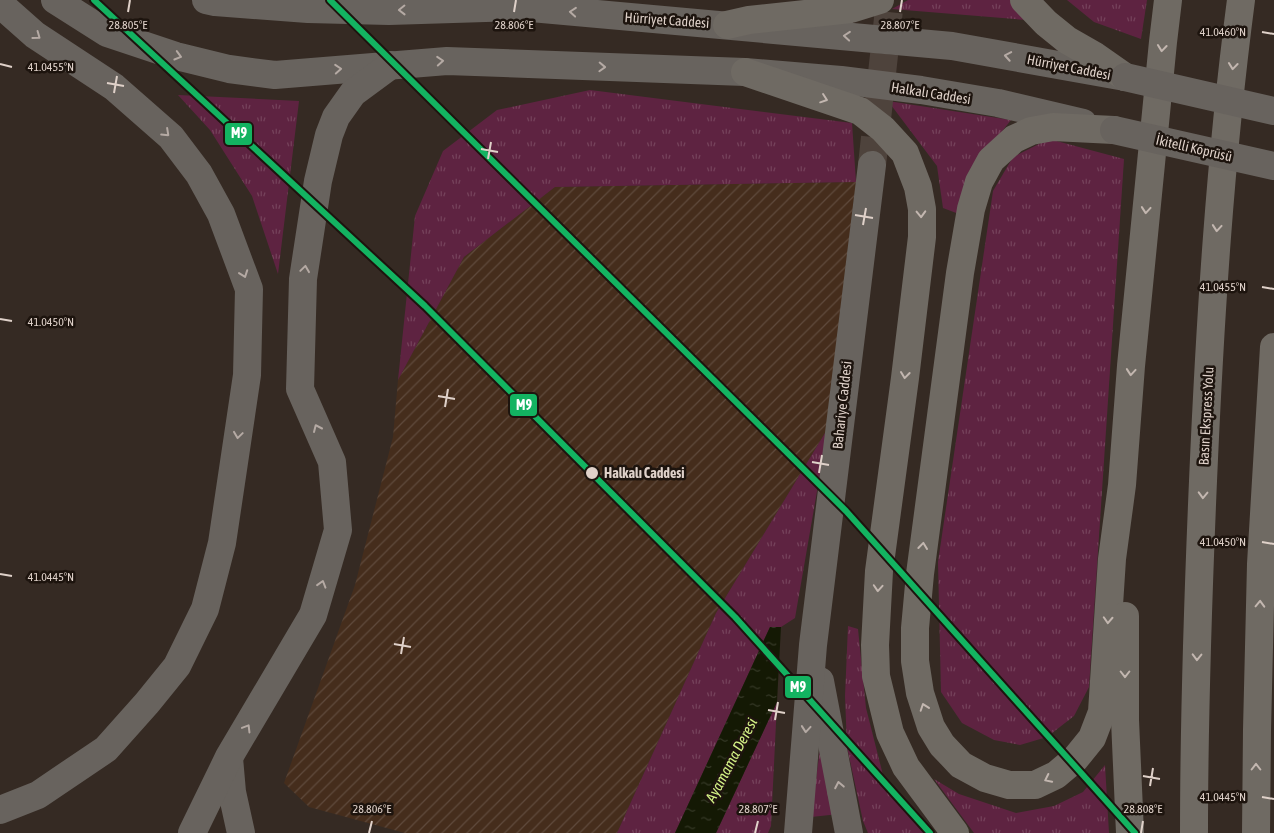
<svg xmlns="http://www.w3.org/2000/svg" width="1274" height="833" font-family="'Asap Condensed',sans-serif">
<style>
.industrial{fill:url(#industrial-furrows)}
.grass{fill:url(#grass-tufts)}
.water{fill:url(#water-ripples)}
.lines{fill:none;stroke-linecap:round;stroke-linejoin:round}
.major-tunnel{stroke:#4e433c;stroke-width:28;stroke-dasharray:28 14;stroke-linecap:butt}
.major{stroke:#68635e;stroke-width:28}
.highway{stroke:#6f6a63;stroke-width:28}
.major-bridge{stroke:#68635e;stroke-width:28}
.metro-1-casing{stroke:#1d140e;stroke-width:10}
.metro-1{stroke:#13b361;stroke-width:6}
.oneway{stroke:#b5aaa4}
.oneway2{stroke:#c3b7b0}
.ticks{fill:none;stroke:#dfd1c9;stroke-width:2}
.stop-dot{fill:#dfd1c9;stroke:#1d140e;stroke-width:2}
.labels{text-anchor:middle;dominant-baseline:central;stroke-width:5;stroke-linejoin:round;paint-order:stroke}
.street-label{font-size:14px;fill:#dfd1c9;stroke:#1d140e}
.stop-label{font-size:14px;font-weight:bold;fill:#dfd1c9;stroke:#1d140e;text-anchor:start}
.water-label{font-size:15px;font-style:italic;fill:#d4f286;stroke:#1d140e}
.ticks-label{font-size:12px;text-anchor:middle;fill:#dfd1c9;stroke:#1d140e;stroke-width:5;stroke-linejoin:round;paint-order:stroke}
.line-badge{stroke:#1d140e;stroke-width:2}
.badge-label{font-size:14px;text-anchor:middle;font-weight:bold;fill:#fff}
</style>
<defs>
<pattern id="industrial-furrows" width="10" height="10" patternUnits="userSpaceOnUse" patternTransform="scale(1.25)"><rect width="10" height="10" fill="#452d1c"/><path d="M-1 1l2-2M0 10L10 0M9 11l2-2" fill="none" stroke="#5f4a3c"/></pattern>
<pattern id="grass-tufts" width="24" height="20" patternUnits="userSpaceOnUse" patternTransform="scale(1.25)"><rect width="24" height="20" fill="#5e2341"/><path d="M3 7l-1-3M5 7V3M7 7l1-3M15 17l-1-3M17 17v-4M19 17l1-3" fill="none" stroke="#75425b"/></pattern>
<pattern id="water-ripples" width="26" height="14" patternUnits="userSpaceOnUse" patternTransform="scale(1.25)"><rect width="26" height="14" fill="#141904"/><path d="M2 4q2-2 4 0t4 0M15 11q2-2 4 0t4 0" fill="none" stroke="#363927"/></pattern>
</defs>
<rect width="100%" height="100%" fill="#352a23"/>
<polygon class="industrial" points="856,182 828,428 716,613 617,833 405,833 309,807 284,783 355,585 393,437 398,380 464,257 555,187"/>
<g class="grass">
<polygon points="908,0 1015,0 1026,20 892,9"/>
<polygon points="1067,0 1147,0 1141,39 1094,22"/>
<polygon points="590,90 852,123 856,182 555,187 464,257 398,380 415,216 443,151 497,110"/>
<polygon points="178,95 299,101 278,274 252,196 210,130"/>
<polygon points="888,101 1011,120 980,159 959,214 943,208 937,166"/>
<polygon points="1049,139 1124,159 1089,687 1074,716 1047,737 1020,745 994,740 962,723 941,692 938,562 993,191 1013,157"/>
<polygon points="828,428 795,618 781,627 770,627 675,833 617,833 716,613"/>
<polygon points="848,626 858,629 866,708 883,775 925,833 868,833 863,821 847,747 845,696"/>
<polygon points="777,702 771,826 768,833 716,833"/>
<polygon points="820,749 839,814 811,817"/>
<polygon points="1105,765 1109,833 974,833 934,779 959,794 1016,813 1054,806 1083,792"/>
</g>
<polygon class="water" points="770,627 781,627 777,702 716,833 675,833"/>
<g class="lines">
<polyline class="major-tunnel" points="872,165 890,0"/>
<g class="major">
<polyline points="55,0 107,33 176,56 229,69 275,75 447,61 745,72 841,80 921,90 998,103 1083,123"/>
<polyline points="206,0 215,2 308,9 389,11 520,7 952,46 1125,77"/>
<polyline points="0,4 35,35 114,87 171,137 199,174 221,214 249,289 247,375 222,543 205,609 177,666 147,703 106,749 38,795 0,810"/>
<polyline points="820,681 849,833"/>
<polyline points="229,758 232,792 241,833"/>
<polyline points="192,833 229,757 313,615 338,530 332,462 300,389 303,279 318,181 329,135 336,117 353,93 391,65"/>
<polyline points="798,833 813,645 872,165"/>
</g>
<g class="highway">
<polyline points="1024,0 1046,23 1067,40 1095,56 1125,77"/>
<polyline points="727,25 749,20 851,9 880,0"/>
<polyline points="745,72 860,111 883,129 905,153 918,187 922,209 922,237 905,378 879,571 875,645 876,676 890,733 906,767 955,833"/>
<polyline points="1114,130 1053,127 1031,131 1014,139 991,160 979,182 971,209 960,273 920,574 915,628 915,661 920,693 931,727 942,745 961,765 985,778 1009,785 1035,785 1056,775 1075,759 1092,738 1102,712 1112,559 1122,485 1131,366 1163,42 1168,0"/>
<polyline points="1125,616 1125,720 1130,833"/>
<path d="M1194 833C1194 716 1198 598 1203 481 1210 320 1220 160 1241 0"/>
<polyline points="1256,833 1257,730 1261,564 1274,347"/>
</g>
<g class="major-bridge">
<polyline points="1125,77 1274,111"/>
<polyline points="1114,130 1274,166"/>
</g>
<defs>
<g id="metro-1">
<polyline points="94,0 425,306 735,617 930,833"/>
<polyline points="330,0 846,511 1135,833"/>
</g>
</defs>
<use href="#metro-1" class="metro-1-casing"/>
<use href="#metro-1" class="metro-1"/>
</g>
<defs><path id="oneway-chevron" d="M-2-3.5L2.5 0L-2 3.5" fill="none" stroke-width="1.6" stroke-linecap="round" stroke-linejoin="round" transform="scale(1.25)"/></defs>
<g class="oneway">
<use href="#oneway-chevron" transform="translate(402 10) rotate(179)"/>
<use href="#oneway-chevron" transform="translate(573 12) rotate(-175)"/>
<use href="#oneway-chevron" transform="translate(37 36) rotate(36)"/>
<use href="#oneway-chevron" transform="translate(847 36) rotate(-175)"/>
<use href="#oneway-chevron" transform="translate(178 56) rotate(16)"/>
<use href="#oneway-chevron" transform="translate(1008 56) rotate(-170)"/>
<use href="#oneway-chevron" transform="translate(440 61) rotate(-4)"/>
<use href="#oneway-chevron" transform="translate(602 67) rotate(2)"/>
<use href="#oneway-chevron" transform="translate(338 69) rotate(-4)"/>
<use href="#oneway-chevron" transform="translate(166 133) rotate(43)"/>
<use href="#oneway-chevron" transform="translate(305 269) rotate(-82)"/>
<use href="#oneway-chevron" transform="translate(244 274) rotate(70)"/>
<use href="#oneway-chevron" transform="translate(317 428) rotate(-114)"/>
<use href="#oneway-chevron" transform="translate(238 435) rotate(98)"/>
<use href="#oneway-chevron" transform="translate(322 584) rotate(-73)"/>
<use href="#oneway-chevron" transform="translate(247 728) rotate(-59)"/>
<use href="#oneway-chevron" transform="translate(806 729) rotate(95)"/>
<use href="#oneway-chevron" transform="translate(839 785) rotate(-101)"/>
</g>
<g class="oneway2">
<use href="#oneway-chevron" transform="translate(1162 48) rotate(96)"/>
<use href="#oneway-chevron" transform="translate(1233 66) rotate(96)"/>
<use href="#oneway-chevron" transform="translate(824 99) rotate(19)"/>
<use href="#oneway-chevron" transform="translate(1146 210) rotate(95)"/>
<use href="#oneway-chevron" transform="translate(921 214) rotate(88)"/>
<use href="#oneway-chevron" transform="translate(1217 228) rotate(95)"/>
<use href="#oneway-chevron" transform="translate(1131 372) rotate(95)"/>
<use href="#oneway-chevron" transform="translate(905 375) rotate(97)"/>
<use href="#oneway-chevron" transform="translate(1203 495) rotate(92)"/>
<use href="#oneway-chevron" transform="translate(923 546) rotate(-83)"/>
<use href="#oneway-chevron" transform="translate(878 588) rotate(94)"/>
<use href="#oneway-chevron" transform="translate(1260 604) rotate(-88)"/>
<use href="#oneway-chevron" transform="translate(1108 620) rotate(93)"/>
<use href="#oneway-chevron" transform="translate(1197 657) rotate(91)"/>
<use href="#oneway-chevron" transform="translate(1125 674) rotate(90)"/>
<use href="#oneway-chevron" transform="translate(924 707) rotate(-109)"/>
<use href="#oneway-chevron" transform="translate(1256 767) rotate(-90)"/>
<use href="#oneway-chevron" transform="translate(1048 779) rotate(154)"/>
</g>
<path class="ticks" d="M128 12 130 0M514 12 516 0M900 12 902 0M1262 32 1274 34M0 64 12 67M107 83 124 86M114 93 117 76M481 149 498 152M488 159 491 142M855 215 873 218M863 225 866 208M1262 287 1274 289M0 319 12 321M438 396 455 399M445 407 448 389M812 462 829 465M819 473 822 455M1262 542 1274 544M0 574 12 576M394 644 411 647M401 654 404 637M768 710 785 713M775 720 778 702M1143 776 1160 779M1150 786 1153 768M1262 797 1274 799M369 833 372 821M755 833 758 821M1141 833 1143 821"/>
<circle class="stop-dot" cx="592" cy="473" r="7"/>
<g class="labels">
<g class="street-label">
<text transform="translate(667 20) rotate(4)">Hürriyet Caddesi</text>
<text transform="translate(1069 67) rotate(11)">Hürriyet Caddesi</text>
<text transform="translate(931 93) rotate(9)">Halkalı Caddesi</text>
<text transform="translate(1194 148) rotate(13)">İkitelli Köprüsü</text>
<text transform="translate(842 405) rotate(-84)">Bahariye Caddesi</text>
<text transform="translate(1206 416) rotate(-87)">Basın Ekspress Yolu</text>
</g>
<g class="stop-label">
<text x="604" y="473">Halkalı Caddesi</text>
</g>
<g class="water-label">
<text transform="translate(731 760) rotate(-62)">Ayamama Deresi</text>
</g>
</g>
<g class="ticks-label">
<text x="128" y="29">28.805°E</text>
<text x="514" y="29">28.806°E</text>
<text x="900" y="29">28.807°E</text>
<text x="1223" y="36">41.0460°N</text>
<text x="51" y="71">41.0455°N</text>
<text x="1223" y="291">41.0455°N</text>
<text x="51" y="326">41.0450°N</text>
<text x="1223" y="546">41.0450°N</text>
<text x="51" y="581">41.0445°N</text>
<text x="1223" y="801">41.0445°N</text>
<text x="372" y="813">28.806°E</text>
<text x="758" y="813">28.807°E</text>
<text x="1143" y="813">28.808°E</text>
</g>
<g class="line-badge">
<rect x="224" y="122" width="29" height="24" rx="5" fill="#13b361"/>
<rect x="509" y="393" width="29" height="24" rx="5" fill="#13b361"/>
<rect x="784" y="675" width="28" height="24" rx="5" fill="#13b361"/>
</g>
<g class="badge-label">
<text x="239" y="138">M9</text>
<text x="524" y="410">M9</text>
<text x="798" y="692">M9</text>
</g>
</svg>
